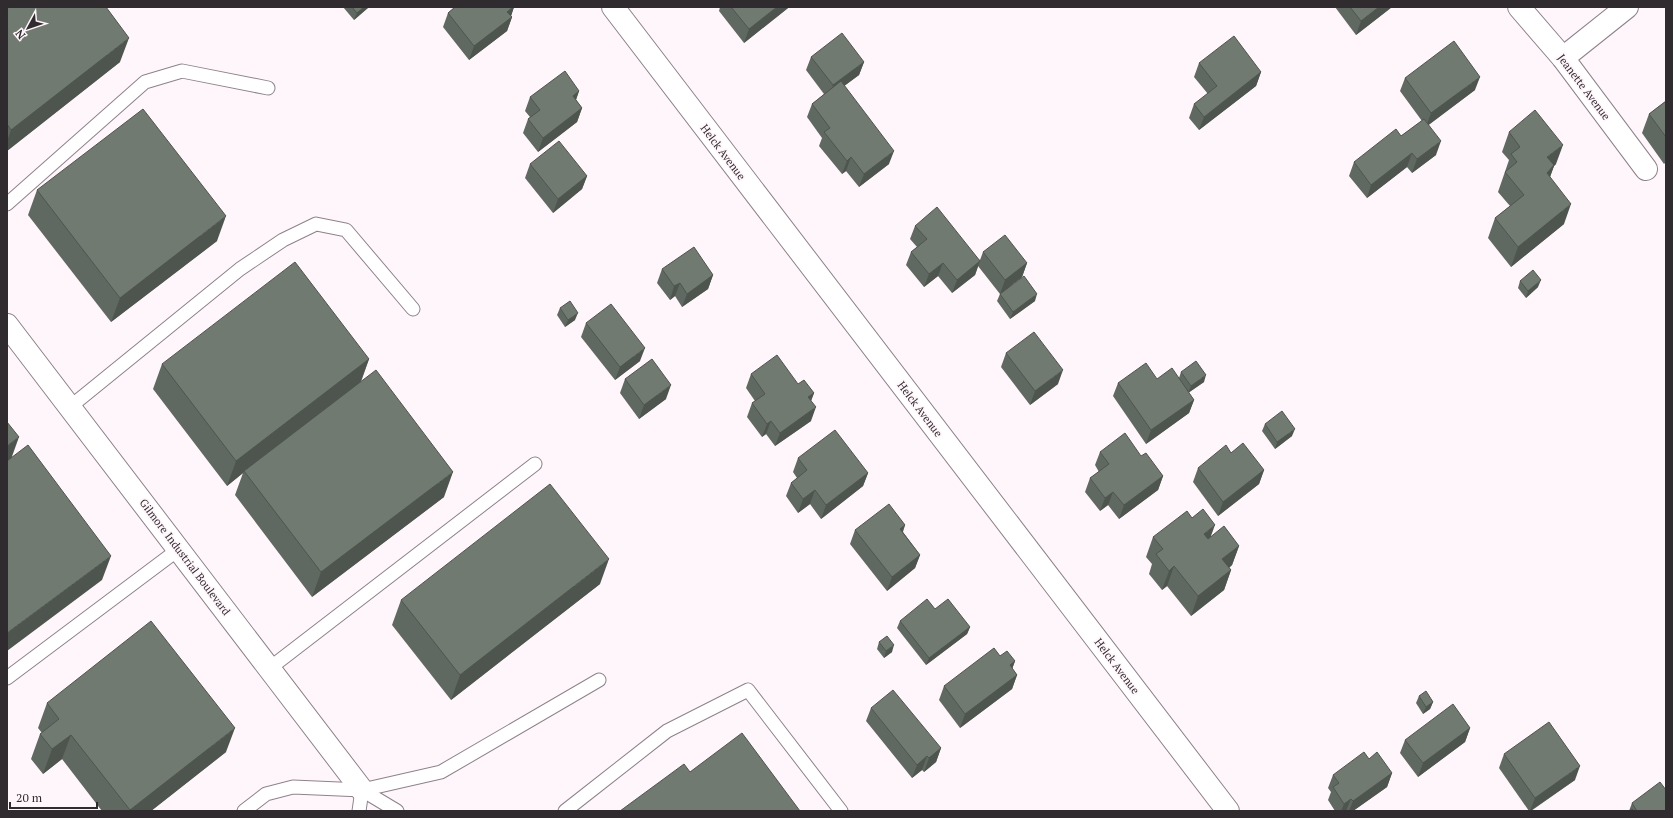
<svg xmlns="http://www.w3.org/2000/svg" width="1673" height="818" font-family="'PT Serif',serif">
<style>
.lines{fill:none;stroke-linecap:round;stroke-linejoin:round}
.service-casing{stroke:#8e828a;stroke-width:15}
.minor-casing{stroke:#8e828a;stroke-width:24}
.service{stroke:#fff;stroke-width:13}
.minor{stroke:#fff;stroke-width:22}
.wall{fill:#606961}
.shaded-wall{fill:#4e554f}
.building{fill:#707a71;stroke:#4e554f}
.labels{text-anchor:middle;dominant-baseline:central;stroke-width:3.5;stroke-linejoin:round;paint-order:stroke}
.street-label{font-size:11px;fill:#302b2e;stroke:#fff6fb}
</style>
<rect width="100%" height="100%" fill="#fff6fb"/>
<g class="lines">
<defs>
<g id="service">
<polyline points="7,204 145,82 182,71 268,88"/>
<polyline points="70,407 240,269 283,240 316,224 346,230 413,309"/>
<polyline points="270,668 535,464"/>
<polyline points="7,678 179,549"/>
<polyline points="362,790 397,811"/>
<polyline points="244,811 266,794 293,787 362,790 441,772 599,680"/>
<polyline points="359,811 362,790"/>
<polyline points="565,811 667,731 748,690 841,811"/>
</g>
<g id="minor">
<polyline points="613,7 1228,811"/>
<polyline points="1519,7 1563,58 1646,169"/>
<polyline points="1563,58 1627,7"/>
<polyline points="7,325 362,790"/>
</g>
</defs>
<use href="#service" class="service-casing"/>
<use href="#minor" class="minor-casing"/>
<use href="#service" class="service"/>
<use href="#minor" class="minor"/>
</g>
<g class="wall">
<polygon points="7,7 120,62 7,151"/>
<polygon points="343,7 369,7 354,20"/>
<polygon points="455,7 514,7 511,16 512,17 507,31 469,60 443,27 448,13"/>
<polygon points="720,7 788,7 788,8 744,43 719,11"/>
<polygon points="1335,7 1392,7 1356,35"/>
<polygon points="811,57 864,62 859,75 844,86 889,164 859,187 846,171 842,174 819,146 822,138 807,117 812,104 824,94 806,70"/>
<polygon points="1199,63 1261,72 1256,86 1199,130 1189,118 1194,104 1208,94 1194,77"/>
<polygon points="1405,78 1475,90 1428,125 1436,155 1412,173 1407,167 1367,198 1349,176 1354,162 1401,136 1422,121 1400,91"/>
<polygon points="579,91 576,100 582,108 577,122 538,152 523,133 528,119 530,117 525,111 530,97"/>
<polygon points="1666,101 1666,162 1664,164 1642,133 1649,114"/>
<polygon points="1509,132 1556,164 1554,166 1550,177 1564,224 1511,267 1488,238 1495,218 1510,206 1498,192 1509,160 1502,152"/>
<polygon points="530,164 587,176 582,189 553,213 525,178"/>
<polygon points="37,190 217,241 111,322 28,215"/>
<polygon points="915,226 980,260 983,252 1027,263 1022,277 1010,286 1035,301 1010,319 997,301 1000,294 978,266 975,275 952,293 938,276 924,287 906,265 911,252 917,247 910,239"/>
<polygon points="662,269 713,275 708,289 682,307 675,296 670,300 657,283"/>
<polygon points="1520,281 1538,287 1526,298 1518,288"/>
<polygon points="560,308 575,320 565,327 557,315"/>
<polygon points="586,323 640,361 615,380 581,337"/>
<polygon points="1006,353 1058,384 1030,405 1001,367"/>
<polygon points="369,359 361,382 444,497 312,597 235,495 243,473 227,486 153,389 162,364"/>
<polygon points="1181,372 1204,382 1188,393 1194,400 1189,413 1146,444 1113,396 1118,383 1157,379 1179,378"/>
<polygon points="751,374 798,384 814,393 811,401 811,421 775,446 766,434 762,437 747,417 752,403 755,401 746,388"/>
<polygon points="625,379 666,399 639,419 620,393"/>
<polygon points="1265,424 1292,436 1275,449 1262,431"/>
<polygon points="1100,452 1141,456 1163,476 1158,490 1119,519 1108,505 1100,511 1085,492 1090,478 1099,472 1095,465"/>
<polygon points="1231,453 1264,470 1259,484 1218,516 1193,482 1198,468"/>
<polygon points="798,458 868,473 863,486 821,519 810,504 798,513 786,496 791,483 797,478 793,472"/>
<polygon points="1192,518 1211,536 1239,546 1232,565 1229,568 1231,570 1224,590 1191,616 1167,586 1162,590 1149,574 1152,564 1146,557 1153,537"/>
<polygon points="905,525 903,532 920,555 915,568 887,591 850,544 855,530"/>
<polygon points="600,584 451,700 392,625 401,600"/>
<polygon points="935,609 970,627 967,634 926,665 897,628 900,621"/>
<polygon points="879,642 892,652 884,658 877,649"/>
<polygon points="1000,656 1015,661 1012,669 1017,675 1012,689 960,728 939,700 944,686"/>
<polygon points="1419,696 1433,702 1430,709 1423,714 1416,703"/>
<polygon points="47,703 226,752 151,811 102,811 62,759 43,774 31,759 40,734 42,733 38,728"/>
<polygon points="871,708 941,748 936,762 924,772 922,770 912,778 866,721"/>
<polygon points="1470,728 1465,742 1418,777 1400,753 1405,740"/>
<polygon points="1504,754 1575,780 1531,811 1529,811 1499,768"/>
<polygon points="1369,759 1392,773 1387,787 1353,811 1335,811 1328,800 1331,792 1328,788 1333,775"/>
<polygon points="1632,803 1666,811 1629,811"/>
</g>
<g class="shaded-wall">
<polygon points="364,7 369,7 354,20 357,13"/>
<polygon points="513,7 514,7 510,19 512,17 507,31 469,60 474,46 507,12"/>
<polygon points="777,7 788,7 788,8 744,43 749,29"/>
<polygon points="1379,7 1392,7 1356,35 1361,21"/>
<polygon points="129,38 120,62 7,151 7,141 11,130"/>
<polygon points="864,62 859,75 828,98 833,85"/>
<polygon points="1261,72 1256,86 1199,130 1204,117"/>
<polygon points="1480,77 1475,90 1426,127 1431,113"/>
<polygon points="579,91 574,105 573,96"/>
<polygon points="582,108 577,122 538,152 543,138"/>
<polygon points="1441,141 1436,155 1412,173 1417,159"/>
<polygon points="1563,145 1556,164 1554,166 1547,185 1547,157"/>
<polygon points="894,151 889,164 859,187 864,174"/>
<polygon points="1412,153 1407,167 1367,198 1371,185"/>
<polygon points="851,157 846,171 842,174 847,161"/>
<polygon points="587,176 582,189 553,213 558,199"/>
<polygon points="1571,204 1564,224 1511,267 1518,247"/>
<polygon points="226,216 217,241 111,322 120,298"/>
<polygon points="980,261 975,275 952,293 957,280"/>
<polygon points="943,263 938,276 924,287 929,274"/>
<polygon points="1027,263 1022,277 1000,294 1005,280"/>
<polygon points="713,275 708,289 682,307 687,294"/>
<polygon points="1541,280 1538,287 1526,298 1528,291"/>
<polygon points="680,283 675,296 670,300 674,286"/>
<polygon points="1037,294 1035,301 1010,319 1013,312"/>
<polygon points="578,313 575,320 565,327 568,320"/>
<polygon points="645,348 640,361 615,380 620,367"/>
<polygon points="369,359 360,383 244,471 243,473 227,486 236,461"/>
<polygon points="1063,370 1058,384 1030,405 1035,391"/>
<polygon points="1206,375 1204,382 1188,393 1191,386"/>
<polygon points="671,385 666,399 639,419 644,405"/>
<polygon points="814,393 809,406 808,397"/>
<polygon points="1194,400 1189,413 1146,444 1151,430"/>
<polygon points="816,407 811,421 775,446 780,433"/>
<polygon points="771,421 766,434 762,437 767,424"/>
<polygon points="1295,429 1292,436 1275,449 1277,442"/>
<polygon points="19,437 10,462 7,464 7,446"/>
<polygon points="1264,470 1259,484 1218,516 1223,502"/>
<polygon points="453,472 444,497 312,597 321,572"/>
<polygon points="868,473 863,486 821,519 826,505"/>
<polygon points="1163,476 1158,490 1119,519 1124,505"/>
<polygon points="815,490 810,504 798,513 803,499"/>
<polygon points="1113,492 1108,505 1100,511 1105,498"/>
<polygon points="905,525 900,538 900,529"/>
<polygon points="1215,525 1208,544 1204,534"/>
<polygon points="1239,546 1232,565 1215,579 1222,559"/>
<polygon points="920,555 915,568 887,591 892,577"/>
<polygon points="111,556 102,580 7,651 7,633"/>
<polygon points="609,559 600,584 451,700 460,675"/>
<polygon points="1174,566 1167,586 1162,590 1169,571"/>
<polygon points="1231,570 1224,590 1191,616 1198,596"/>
<polygon points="970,627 967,634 926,665 929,658"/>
<polygon points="894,645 892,652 884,658 886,651"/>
<polygon points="1015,661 1010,675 1010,665"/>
<polygon points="1017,675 1012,689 960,728 965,714"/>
<polygon points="1433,702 1430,709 1423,714 1426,707"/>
<polygon points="235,728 226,752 151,811 130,811 130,810"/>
<polygon points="1470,728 1465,742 1418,777 1423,763"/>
<polygon points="71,735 62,759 43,774 52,749"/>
<polygon points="941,748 936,762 924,772 929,758"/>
<polygon points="927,756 922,770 912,778 917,765"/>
<polygon points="1580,766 1575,780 1530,811 1535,798"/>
<polygon points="1392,773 1387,787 1353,811 1349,811 1353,801"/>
<polygon points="1351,799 1346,811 1341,811 1344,804"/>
</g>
<g class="building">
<polygon points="7,7 106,7 129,38 11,130 7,124"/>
<polygon points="352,7 364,7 357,13"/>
<polygon points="455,7 513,7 507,12 512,17 474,46 448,13"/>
<polygon points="731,7 777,7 749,29"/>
<polygon points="1350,7 1379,7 1361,21"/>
<polygon points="842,33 864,62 833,85 811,57"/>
<polygon points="1234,36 1261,72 1204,117 1194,104 1217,86 1199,63"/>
<polygon points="1454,41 1480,77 1431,113 1405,78"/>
<polygon points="565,71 579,91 573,96 582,108 543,138 528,119 540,110 530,97"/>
<polygon points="841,81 894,151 864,174 851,157 847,161 824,132 830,128 812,104"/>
<polygon points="1666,101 1666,137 1649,114"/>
<polygon points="143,109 226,216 120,298 37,190"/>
<polygon points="1535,110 1563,145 1547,157 1554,165 1547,173 1571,204 1518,247 1495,218 1524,195 1505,172 1517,162 1511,154 1520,147 1509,132"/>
<polygon points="1424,119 1441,141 1417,159 1412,153 1371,185 1354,162 1396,129 1401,136"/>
<polygon points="559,141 587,176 558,199 530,164"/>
<polygon points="937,207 980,261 957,280 943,263 929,274 911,252 927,239 915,226"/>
<polygon points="1005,235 1027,263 1005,280 983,252"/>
<polygon points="694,247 713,275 687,294 680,283 674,286 662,269"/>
<polygon points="295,262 369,359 236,461 162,364"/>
<polygon points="1533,270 1541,280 1528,291 1520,281"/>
<polygon points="1024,276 1037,294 1013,312 1000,294"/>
<polygon points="570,301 578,313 568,320 560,308"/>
<polygon points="611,304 645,348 620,367 586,323"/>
<polygon points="1034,332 1063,370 1035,391 1006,353"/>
<polygon points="777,355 798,384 804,380 814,393 808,397 816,407 780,433 771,421 767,424 752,403 765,394 751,374"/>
<polygon points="652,359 671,385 644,405 625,379"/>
<polygon points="1196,361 1206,375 1191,386 1181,372"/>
<polygon points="1146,363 1157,379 1172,368 1194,400 1151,430 1118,383"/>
<polygon points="376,370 453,472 321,572 244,471"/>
<polygon points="1282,411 1295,429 1277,442 1265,424"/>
<polygon points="7,422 19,437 7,446"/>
<polygon points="835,430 868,473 826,505 815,490 803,499 791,483 807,470 798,458"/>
<polygon points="1125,433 1141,456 1146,453 1163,476 1124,505 1113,492 1105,498 1090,478 1109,464 1100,452"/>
<polygon points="1243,443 1264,470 1223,502 1198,468 1226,445 1231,453"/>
<polygon points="28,445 111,556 7,633 7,461"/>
<polygon points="550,484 609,559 460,675 401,600"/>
<polygon points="889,504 905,525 900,529 920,555 892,577 855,530"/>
<polygon points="1203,509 1215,525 1204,534 1208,539 1224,526 1239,546 1222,559 1231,570 1198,596 1174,566 1169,571 1156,554 1163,549 1153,537 1187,511 1192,518"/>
<polygon points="927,599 935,609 948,599 970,627 929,658 900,621"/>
<polygon points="151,621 235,728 130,810 71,735 52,749 40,734 59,719 47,703"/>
<polygon points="887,636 894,645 886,651 879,642"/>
<polygon points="994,648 1000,656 1007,651 1015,661 1010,665 1017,675 965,714 944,686"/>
<polygon points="893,690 941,748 929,758 927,756 917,765 871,708"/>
<polygon points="1426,691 1433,702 1426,707 1419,696"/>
<polygon points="1453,704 1470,728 1423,763 1405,740"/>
<polygon points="1549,722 1580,766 1535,798 1504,754"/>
<polygon points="742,733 800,811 620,811 684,764 690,772"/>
<polygon points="1364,752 1369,759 1377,752 1392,773 1353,801 1351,799 1344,804 1333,787 1339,783 1333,775"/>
<polygon points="1660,782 1666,790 1666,811 1637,811 1632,803"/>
<polygon points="1632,809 1634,811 1629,811"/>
</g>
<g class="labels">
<g class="street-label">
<text transform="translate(1584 87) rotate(53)">Jeanette Avenue</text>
<text transform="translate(723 152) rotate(53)">Helck Avenue</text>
<text transform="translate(920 409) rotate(53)">Helck Avenue</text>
<text transform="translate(185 557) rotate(53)">Gilmore Industrial Boulevard</text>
<text transform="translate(1117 666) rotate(53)">Helck Avenue</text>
</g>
</g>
<rect width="1673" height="818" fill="none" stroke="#302b2e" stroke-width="16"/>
<g transform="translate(28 28) rotate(230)" stroke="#fff6fb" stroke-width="3" paint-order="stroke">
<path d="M0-3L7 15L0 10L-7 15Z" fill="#302b2e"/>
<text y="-6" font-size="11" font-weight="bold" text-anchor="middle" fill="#302b2e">N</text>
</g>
<path d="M10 802v6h87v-6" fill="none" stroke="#302b2e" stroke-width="2"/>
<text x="16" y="802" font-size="12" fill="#302b2e" stroke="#fff6fb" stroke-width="3" paint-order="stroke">20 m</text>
</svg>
